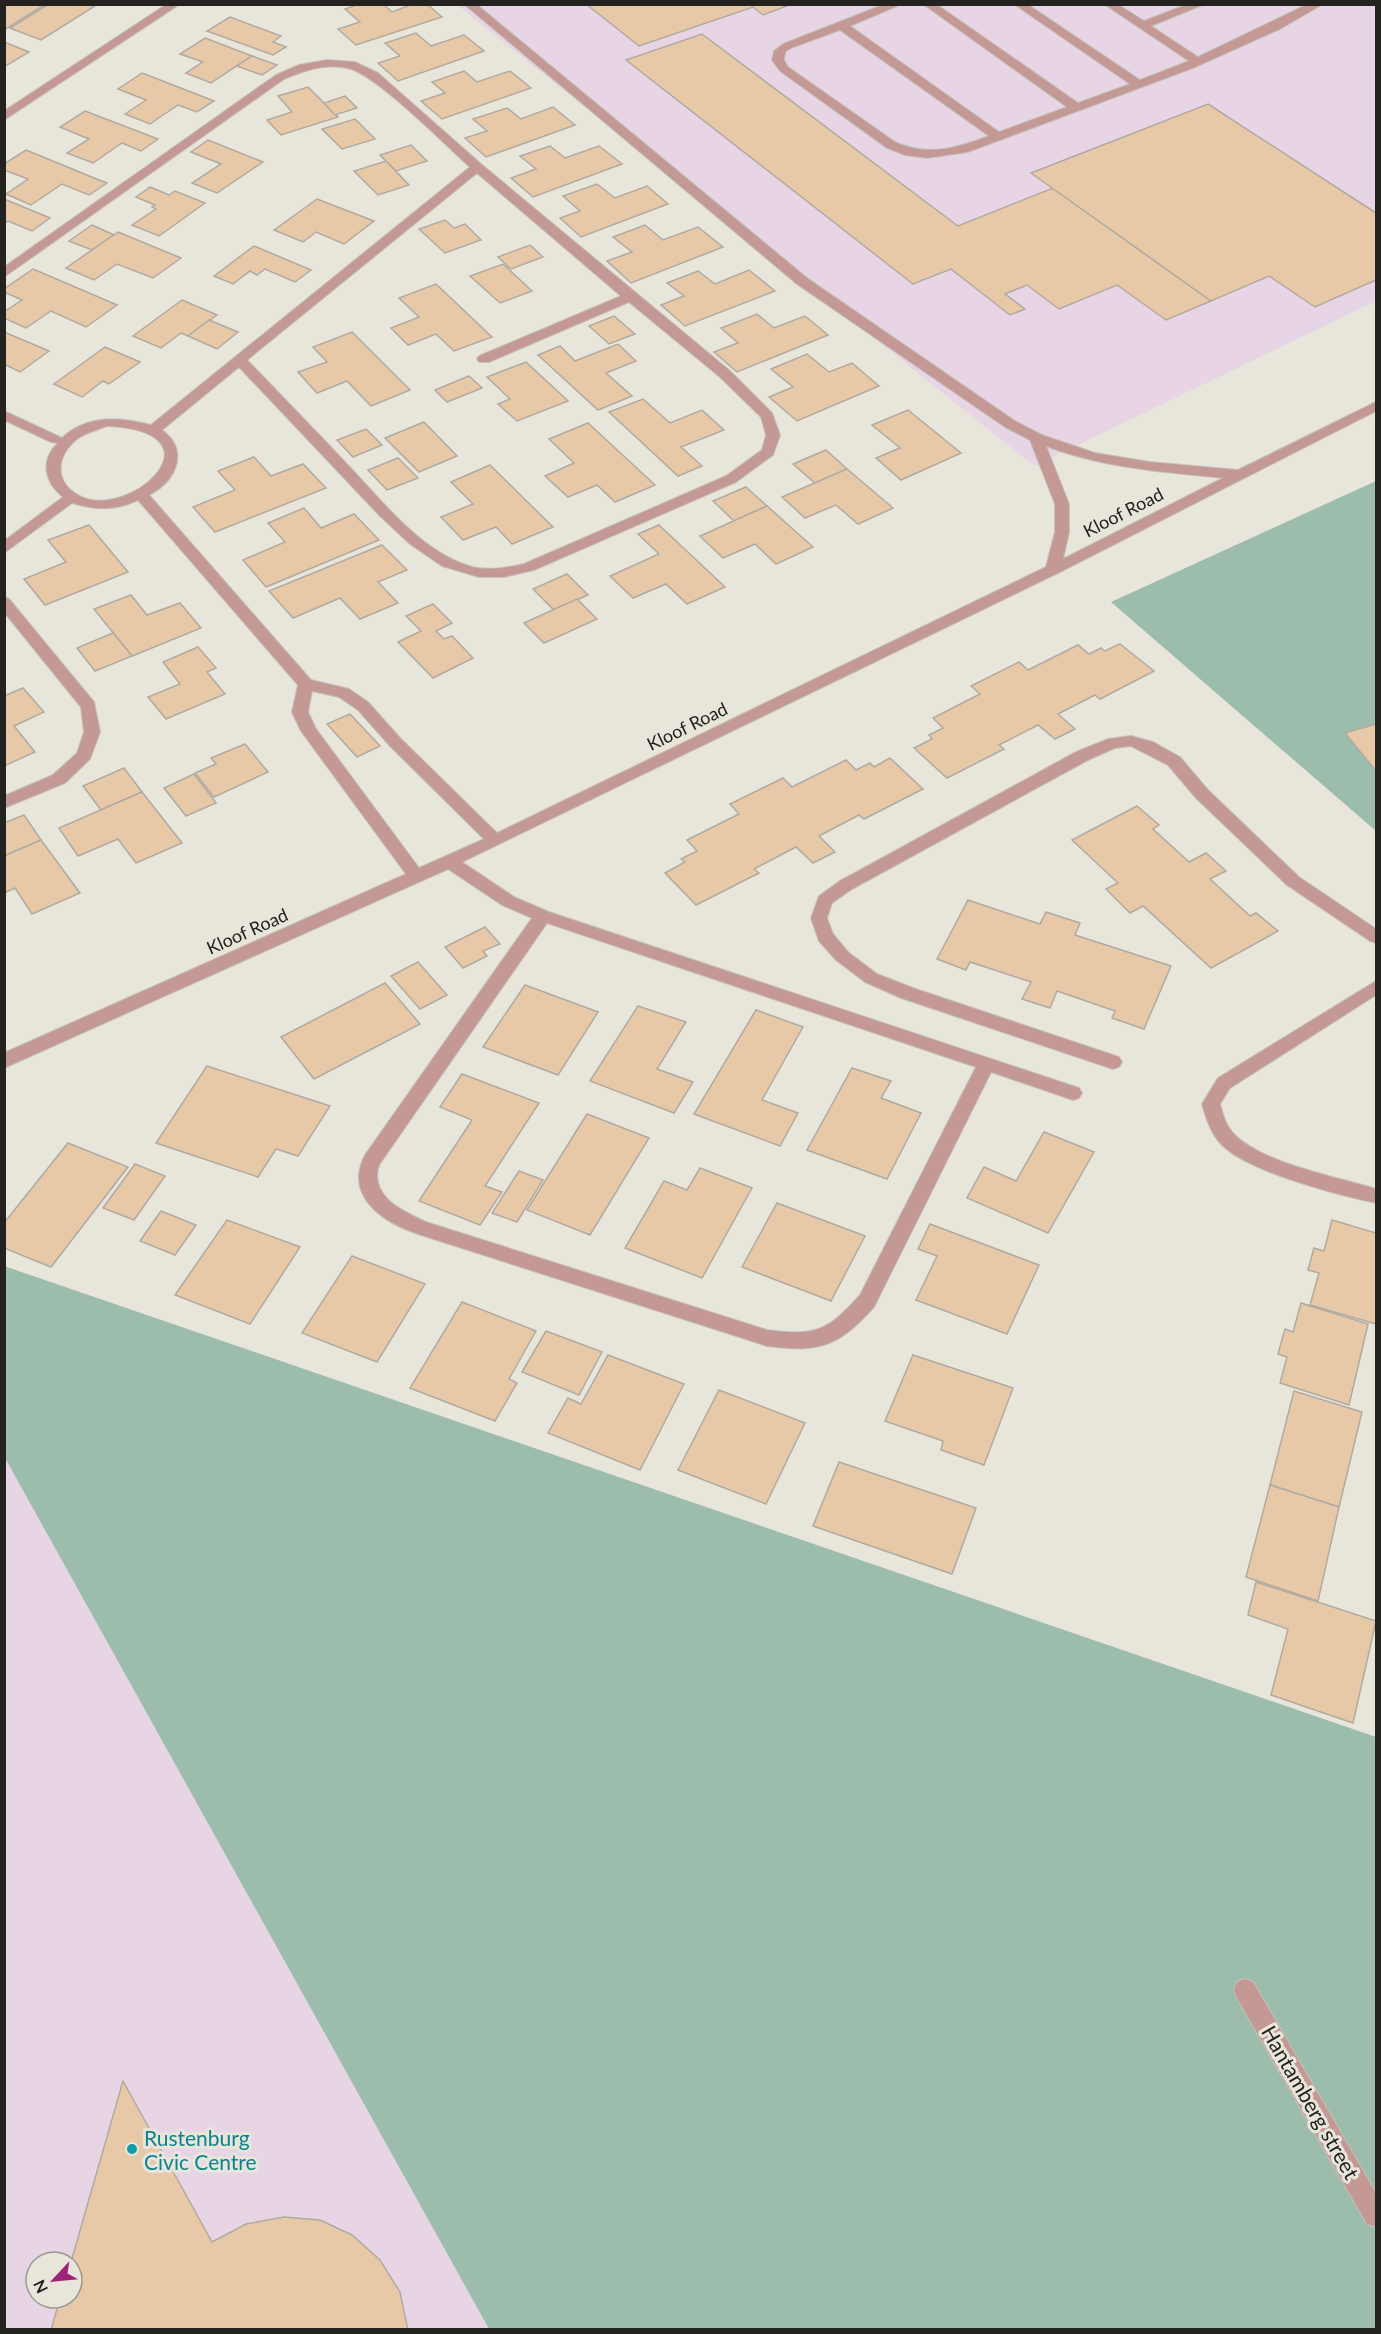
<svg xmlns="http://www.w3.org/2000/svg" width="1381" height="2334" font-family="Lato,sans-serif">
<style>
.commercial{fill:#e7d5e6;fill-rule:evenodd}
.green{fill:#9cbdac}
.building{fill:#e7c9a8;stroke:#b1aaa1;stroke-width:1.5}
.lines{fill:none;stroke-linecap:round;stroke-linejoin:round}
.minor-casing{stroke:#c5c2b9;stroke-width:2}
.minor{fill:#c49995;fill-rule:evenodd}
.culture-dot{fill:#0f9aa8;stroke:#e8e5db;stroke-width:2}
.labels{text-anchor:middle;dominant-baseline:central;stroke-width:6;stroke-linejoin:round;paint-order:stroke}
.street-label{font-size:18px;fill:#23221e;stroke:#e8e5db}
.near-street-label{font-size:21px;fill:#23221e;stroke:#e8e5db}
.near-culture-label{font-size:21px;fill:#0d838f;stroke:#e8e5db;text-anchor:start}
</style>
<rect width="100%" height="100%" fill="#e8e5db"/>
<g class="commercial">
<polygon points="457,5 1376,5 1376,301 1034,466"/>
<path d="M5 1458 489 2329H5ZM36 2262H72V2298H36Z"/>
</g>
<g class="green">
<polygon points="1376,481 1376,831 1111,602"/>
<polygon points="4,1266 1376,1737 1376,2329 489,2329 5,1458"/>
</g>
<g class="building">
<polygon points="4,4 46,4 4,30"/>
<polygon points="49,4 98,4 41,40 10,28"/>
<polygon points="360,4 383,4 392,12 413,4 427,4 442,17 356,45 338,29 360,22 345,9"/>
<polygon points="586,4 792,4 763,15 753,7 639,46"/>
<polygon points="230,17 281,36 273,42 286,47 273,55 207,31"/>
<polygon points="416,33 431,46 464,35 484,51 398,81 378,63 400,56 385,43"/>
<polygon points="702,34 958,226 1053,188 1211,301 1166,320 1117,285 1059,309 1027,285 1005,294 1025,309 1010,315 951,269 913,284 626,60"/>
<polygon points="205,38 252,56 211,83 186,73 203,62 180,54"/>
<polygon points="4,42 29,52 4,67"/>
<polygon points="252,56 277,65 262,75 237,66"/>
<polygon points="464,71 477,82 510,71 531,88 442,119 421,101 445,93 432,82"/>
<polygon points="142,73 214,101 197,112 178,105 150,124 125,114 146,100 118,89"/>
<polygon points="308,87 338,117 281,135 267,120 292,112 278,96"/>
<polygon points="345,96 357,108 335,115 324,103"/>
<polygon points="1208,104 1376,213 1376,280 1315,307 1269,276 1211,301 1031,173"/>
<polygon points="553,107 575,125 486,157 465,138 487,131 473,119 507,108 521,119"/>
<polygon points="85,111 158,139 141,151 122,143 93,163 67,153 89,139 60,127"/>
<polygon points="355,119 375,139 342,149 322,129"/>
<polygon points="208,140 263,162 217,193 192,183 221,164 191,152"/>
<polygon points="411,145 427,161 396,171 380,155"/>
<polygon points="550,146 565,158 599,146 622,164 533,197 511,178 536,169 520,156"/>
<polygon points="26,150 99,180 107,183 89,195 62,184 31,205 6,194 28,179 4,170 4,164"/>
<polygon points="386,161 409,185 378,195 354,171"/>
<polygon points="597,184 615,198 647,186 668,204 581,237 560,218 580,211 563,196"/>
<polygon points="150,187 169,195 175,191 205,203 159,236 132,225 156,209 152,207 155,205 136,197"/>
<polygon points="4,199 50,218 32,231 8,221 4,223"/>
<polygon points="317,199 374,221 344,244 316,232 303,242 274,230"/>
<polygon points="445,220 454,228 465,224 481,240 445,253 419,229"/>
<polygon points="92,225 114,235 92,250 69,241"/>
<polygon points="645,225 663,240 698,227 723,247 631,283 607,261 632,252 613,237"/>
<polygon points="118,232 181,258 153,278 117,264 94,280 66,268"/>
<polygon points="530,245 543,257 511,269 498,257"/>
<polygon points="254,246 311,270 295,282 265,269 257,275 250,271 233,284 214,276"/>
<polygon points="503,264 532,291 500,303 470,276"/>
<polygon points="33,269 117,305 86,327 51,311 26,328 4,318 4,312 22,300 4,292 4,289"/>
<polygon points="749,270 775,291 685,326 661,305 684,296 667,283 698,271 715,284"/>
<polygon points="436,284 492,337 454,351 436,334 408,345 391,328 419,317 399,298"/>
<polygon points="182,300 217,315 188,336 181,333 161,348 133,336"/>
<polygon points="757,314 774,328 805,316 828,335 737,372 714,352 738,343 721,328"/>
<polygon points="614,316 635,334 609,344 589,326"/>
<polygon points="209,320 238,332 217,349 188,336"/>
<polygon points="4,332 49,351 20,372 4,364"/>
<polygon points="352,332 410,390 371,406 347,381 317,393 298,372 327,362 313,347"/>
<polygon points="618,344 636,361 606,373 632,396 598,410 538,355 560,346 575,361"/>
<polygon points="105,347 140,362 109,384 103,381 82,397 54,384"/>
<polygon points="807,354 829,372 852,363 879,386 797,421 769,397 793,387 771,369"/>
<polygon points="526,362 568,401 517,421 498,404 510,399 487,377"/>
<polygon points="469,376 482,388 447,402 435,390"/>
<polygon points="643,399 670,423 702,410 724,430 681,447 702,466 678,476 609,412"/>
<polygon points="908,410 961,453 901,480 876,458 900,448 872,425"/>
<polygon points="424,422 457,456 419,472 385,438"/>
<polygon points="588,423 655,485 615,502 597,485 568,497 545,476 574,463 549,439"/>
<polygon points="366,429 382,445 353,457 337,440"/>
<polygon points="826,450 847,469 815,483 793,464"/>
<polygon points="254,457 271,476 303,464 326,488 215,532 193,507 235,490 218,471"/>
<polygon points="398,458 418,478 387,490 368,470"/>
<polygon points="490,465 553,527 512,544 496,527 463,540 441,517 473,504 451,482"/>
<polygon points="847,469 893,508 858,524 836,505 805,518 782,497"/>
<polygon points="746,487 767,506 734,521 713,501"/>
<polygon points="767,506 813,547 776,564 755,544 723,558 700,536"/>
<polygon points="304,508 321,528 354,514 379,540 266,587 243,560 285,542 268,523"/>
<polygon points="89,525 128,572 45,605 24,579 66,562 48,540"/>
<polygon points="659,525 725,587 687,604 666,584 633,598 610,576 659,554 638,534"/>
<polygon points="382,545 407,570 378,582 398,603 360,619 340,598 293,618 269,591"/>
<polygon points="567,574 588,595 554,610 533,589"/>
<polygon points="131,595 147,615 180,603 201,628 132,656 94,609"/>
<polygon points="577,599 597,619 544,643 524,623"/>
<polygon points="433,604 452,623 436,631 444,639 452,636 473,658 433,678 398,642 421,631 406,616"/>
<polygon points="113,633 132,656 95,671 77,648"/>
<polygon points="1120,644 1154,671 1100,699 1095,695 1058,714 1075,729 1055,739 1038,725 999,745 1004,749 947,778 914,748 932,739 929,735 943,728 933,718 980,694 971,686 1019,662 1028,670 1078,645 1089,654 1101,648 1105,651"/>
<polygon points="198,647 216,668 207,672 225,694 166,719 148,697 180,684 163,662"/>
<polygon points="23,688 44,712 14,726 35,752 4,766 4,696"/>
<polygon points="350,714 380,746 357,757 327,724"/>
<polygon points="1376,724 1376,771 1345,733"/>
<polygon points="245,744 268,772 214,797 195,773 216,764 211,758"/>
<polygon points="890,758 923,789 864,819 859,815 819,836 835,852 813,863 796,847 754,869 759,873 696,905 665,873 685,862 681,859 697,851 687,840 739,814 730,804 783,778 792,787 846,760 856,770 870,763 874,767"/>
<polygon points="124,768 142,792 101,810 83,786"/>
<polygon points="194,774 216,803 186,816 164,788"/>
<polygon points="142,792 182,843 136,863 118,839 78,856 59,828"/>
<polygon points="1137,806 1159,825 1153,829 1189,862 1206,853 1226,871 1210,879 1250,916 1256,913 1278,931 1211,968 1143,906 1130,913 1106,889 1118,883 1072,840"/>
<polygon points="24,815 41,840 4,856 4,823"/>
<polygon points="41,840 80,893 32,914 15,888 4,893 4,856"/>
<polygon points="968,900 1040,924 1046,912 1080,923 1075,935 1171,966 1144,1029 1112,1018 1115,1011 1057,991 1050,1008 1022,999 1031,982 970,962 966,970 937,959"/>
<polygon points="485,927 500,944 483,951 487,956 463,968 445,947"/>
<polygon points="418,962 447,995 420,1009 391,976"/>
<polygon points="385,983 420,1024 314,1079 281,1037"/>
<polygon points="525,985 598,1012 558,1075 483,1047"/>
<polygon points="638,1006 686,1022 657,1069 693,1082 674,1113 590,1081"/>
<polygon points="756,1010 803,1027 762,1100 798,1113 780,1146 694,1114"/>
<polygon points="207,1066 330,1106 298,1156 276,1149 258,1177 156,1143"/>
<polygon points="852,1068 891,1081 881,1098 921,1113 887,1179 807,1150"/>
<polygon points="462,1074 539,1103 485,1186 502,1192 480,1225 419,1201 472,1120 440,1107"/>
<polygon points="587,1114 649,1138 590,1235 527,1210"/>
<polygon points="1044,1132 1094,1152 1048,1233 967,1198 984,1167 1016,1181"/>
<polygon points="68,1143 128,1167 51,1267 4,1248 4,1223"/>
<polygon points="135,1164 165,1176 134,1220 103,1208"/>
<polygon points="700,1168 752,1188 702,1278 625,1248 664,1181 687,1190"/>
<polygon points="519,1171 543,1180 517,1222 492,1213"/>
<polygon points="777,1203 865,1236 831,1301 742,1267"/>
<polygon points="161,1211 196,1225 175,1255 140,1241"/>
<polygon points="227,1220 300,1247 250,1324 175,1295"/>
<polygon points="1332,1220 1376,1233 1376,1324 1310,1305 1319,1273 1308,1270 1314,1248 1324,1251"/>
<polygon points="930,1224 1039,1265 1007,1334 916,1300 937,1256 918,1249"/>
<polygon points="352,1256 425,1284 377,1362 302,1333"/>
<polygon points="462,1302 536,1331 509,1379 517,1383 495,1421 410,1388"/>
<polygon points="1301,1303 1368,1324 1349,1405 1280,1383 1287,1357 1278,1354 1285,1329 1293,1332"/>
<polygon points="546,1331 602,1352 579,1395 522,1372"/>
<polygon points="608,1355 684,1384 640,1470 548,1433 568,1398 581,1404"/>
<polygon points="913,1355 1013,1388 984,1465 941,1450 943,1441 885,1421"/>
<polygon points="719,1390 805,1423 766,1504 678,1470"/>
<polygon points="1294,1391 1362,1412 1339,1507 1270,1485"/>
<polygon points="839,1462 976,1508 952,1574 813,1526"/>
<polygon points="1270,1485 1339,1507 1318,1601 1246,1577"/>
<polygon points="1256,1582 1376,1621 1353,1723 1271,1695 1288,1629 1248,1615"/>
<polygon points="123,2081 212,2242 246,2224 284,2217 320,2220 352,2235 380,2260 400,2292 408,2330 51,2330 60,2298 72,2298 71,2262"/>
</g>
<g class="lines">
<defs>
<g id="minor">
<polygon points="167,4 180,4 4,120 4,111"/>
<path d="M464 4H476L807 278 1015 421 1042 435 1095 453 1150 462 1238 470 1376 402V411L1058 573 462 862 514 897 549 912 1079 1088 1082 1093 1079 1098 1073 1100 991 1072 874 1307C838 1347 819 1353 767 1346L421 1235C386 1224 343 1198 365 1155L532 918 502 905 448 869 4 1068V1053L406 874 301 731 292 712 298 685 138 500C115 511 95 510 72 503L4 553V541L63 497C44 482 40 460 58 443L51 442 4 420V411L62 438C87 414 121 417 151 425L470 167C445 145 375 73 347 68 325 63 304 71 284 79L4 277V267L276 75 299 65 327 60 355 62 378 73 481 164 730 371 772 413 780 435 773 455 736 482 534 570 504 577H479L442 566 410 544 379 515 239 367 162 430C190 451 176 481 149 495L311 680 349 689 368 702 400 738 497 833 1046 567 1055 532V504L1030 440 1005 427 797 284ZM477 173 621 296 479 356 477 359 479 362H489L629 302 720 377 761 417 766 435 762 450 726 476 524 564C506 568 484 572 466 565 417 548 380 498 345 462 313 428 280 394 247 360ZM107 426C229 432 127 524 78 495 53 481 57 455 77 439 85 433 97 430 107 426ZM1046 446C1103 468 1164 472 1223 478L1063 559 1069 532V504ZM312 691 339 697 358 710 390 746 484 839 419 868 316 729 308 712ZM547 923 976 1067 860 1295C827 1332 815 1336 767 1330L426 1222C403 1211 369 1197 379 1165Z"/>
<path d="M885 4H902L850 26 999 132 1067 107 923 4H936L1078 103 1130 84 1014 4H1027L1140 80 1189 61 1104 4H1117L1144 21 1188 4H1205L1151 26 1198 57 1308 4H1323L1280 29 1193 68 968 152 927 158 905 155 887 148 780 71 772 60 774 51 783 44ZM840 30 989 136C957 148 928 157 895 142L788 67 784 60 785 52 791 48Z"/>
<polygon points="4,597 9,599 94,702 100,732 90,759 65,783 4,808 4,796 53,775 77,753 84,732 81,707 4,612"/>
<polygon points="1131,736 1153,742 1180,757 1208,790 1299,877 1376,929 1376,943 1370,941 1287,885 1196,798 1168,765 1131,746 1115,748 1088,760 852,889 832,903 827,918 833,934 848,952 877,974 913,988 1119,1057 1122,1062 1119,1067 1113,1069 901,998 865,982 836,960 819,941 811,918 819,896 840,881 1076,752 1108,739"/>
<path d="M1376 981V995L1230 1088 1220 1104C1223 1115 1226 1126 1234 1134 1261 1163 1338 1177 1376 1189V1203C1338 1195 1249 1172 1222 1145 1211 1134 1206 1118 1202 1104L1218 1078Z"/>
<polygon points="1245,1979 1253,1982 1376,2193 1376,2227 1367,2224 1237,1998 1234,1990 1237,1982"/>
</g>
</defs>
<use href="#minor" class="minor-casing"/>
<use href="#minor" class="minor"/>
</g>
<circle class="culture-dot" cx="132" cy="2149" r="6"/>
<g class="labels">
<g class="street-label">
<text transform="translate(1123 512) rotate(-27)">Kloof Road</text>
<text transform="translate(687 726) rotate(-26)">Kloof Road</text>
<text transform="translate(247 931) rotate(-24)">Kloof Road</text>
</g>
<g class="near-street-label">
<text transform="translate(1311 2102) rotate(60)">Hantamberg street</text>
</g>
<g class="near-culture-label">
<text x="144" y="2137">Rustenburg<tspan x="144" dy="24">Civic Centre</tspan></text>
</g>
</g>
<rect width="1381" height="2334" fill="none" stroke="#23221e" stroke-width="12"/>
<g transform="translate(54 2280) rotate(244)"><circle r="28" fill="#e8e5db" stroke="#99978f" stroke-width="1.5"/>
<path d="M0-4.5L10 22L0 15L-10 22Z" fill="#9e2379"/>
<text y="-9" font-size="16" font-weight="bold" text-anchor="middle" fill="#23221e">N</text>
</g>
</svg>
